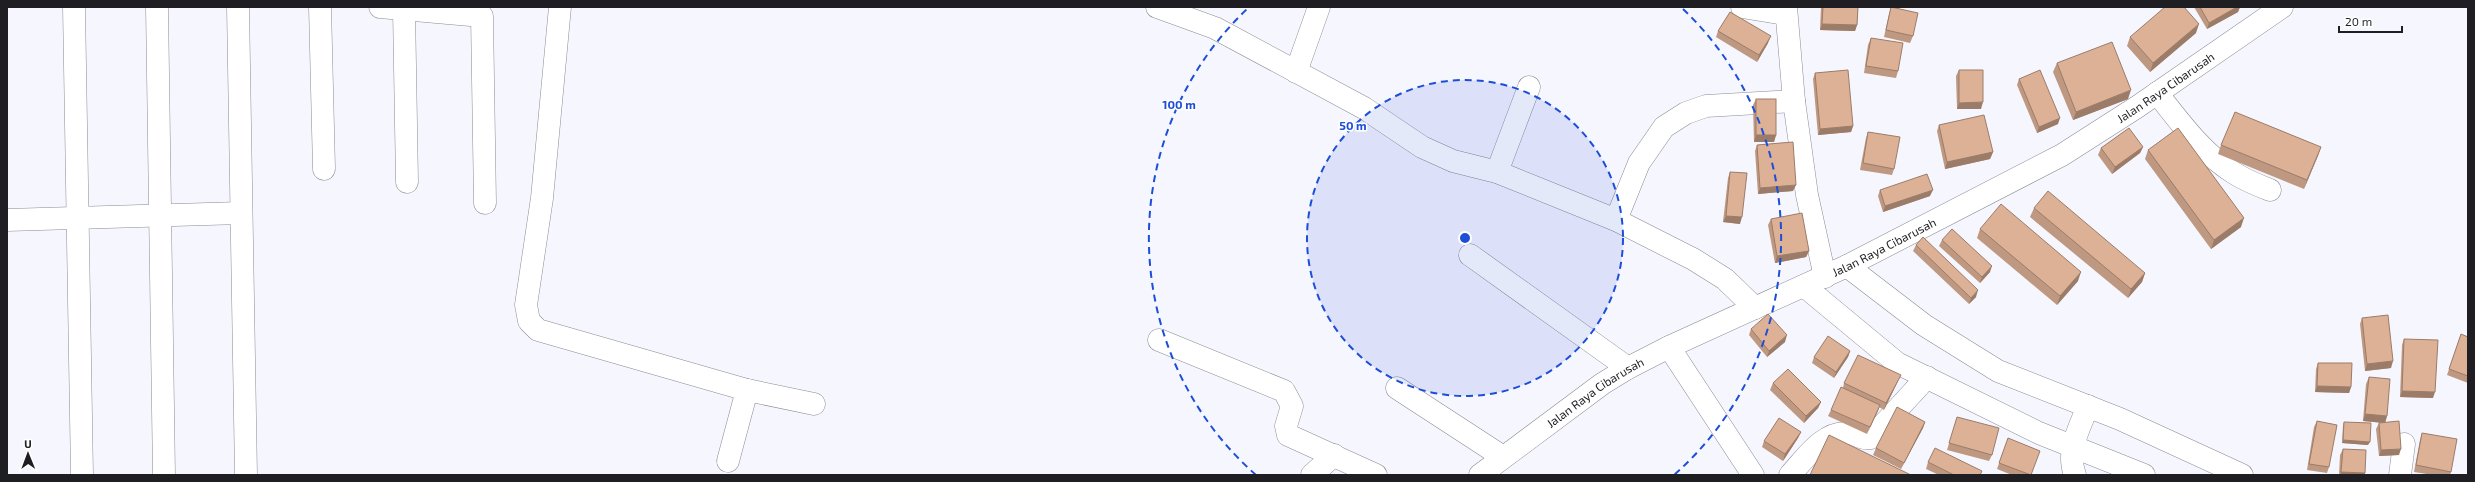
<svg xmlns="http://www.w3.org/2000/svg" width="2475" height="482" font-family="'Exo 2',sans-serif">
<style>
.lines{fill:none;stroke-linecap:round;stroke-linejoin:round}
.minor-casing{stroke:#8b8b94;stroke-width:23}
.major-casing{stroke:#8b8b94;stroke-width:23}
.minor{stroke:#fff;stroke-width:22}
.major{stroke:#fff;stroke-width:22}
.wall{fill:#be9881}
.shaded-wall{fill:#9b7c69}
.building{fill:#ddb196;stroke:#9b7c69}
.ring{fill:none;stroke:#1d4ed8;stroke-width:2;stroke-dasharray:7 5}
.labels{text-anchor:middle;dominant-baseline:central;stroke-width:3;stroke-linejoin:round;paint-order:stroke}
.street-label{font-size:12px;fill:#1f1f23;stroke:#fff}
.centre{fill:#1d4ed8;stroke:#fff;stroke-width:2}
.ring-label{font-size:12px;text-anchor:middle;font-weight:bold;fill:#1d4ed8;stroke:#fff;stroke-width:3;stroke-linejoin:round;paint-order:stroke}
</style>
<rect width="100%" height="100%" fill="#f6f6fe"/>
<g class="lines">
<defs>
<g id="minor">
<polyline points="74,7 82,475"/>
<polyline points="157,7 164,475"/>
<polyline points="238,7 246,475"/>
<polyline points="320,7 324,169"/>
<polyline points="380,7 482,16 485,203"/>
<polyline points="560,7 542,198 526,305 529,321 538,330 747,390 814,404"/>
<polyline points="1157,7 1215,28 1364,108 1422,147 1453,161 1497,172 1616,220 1693,259 1725,279 1755,308"/>
<polyline points="1742,7 1785,14"/>
<polyline points="1786,7 1794,101 1807,195 1825,277"/>
<polyline points="404,9 407,182"/>
<polyline points="1296,72 1319,7"/>
<path d="M2157 93C2179 121 2203 154 2234 173 2245 180 2257 185 2270 190"/>
<polyline points="1497,172 1529,87"/>
<polyline points="7,220 241,213"/>
<polyline points="1616,220 1639,163 1664,127 1686,113 1706,106 1794,101"/>
<polyline points="1470,255 1628,368"/>
<polyline points="1847,266 1924,325 1998,371 2120,419 2242,475"/>
<polyline points="1804,286 1897,363 2039,433 2144,475"/>
<polyline points="1159,340 1284,391 1292,406 1286,426 1288,435 1376,475"/>
<polyline points="1669,347 1753,475"/>
<polyline points="1397,388 1503,457"/>
<polyline points="728,461 747,390"/>
<polyline points="1312,475 1334,455"/>
<path d="M1790 475C1805 459 1823 431 1848 433 1857 434 1861 440 1871 438L1927 377"/>
<path d="M2075 475C2066 451 2079 429 2088 406"/>
<polyline points="2400,475 2404,444"/>
</g>
<g id="major">
<path id="s1" d="M1480 475 1602 384 1628 368 1669 347 1847 266 2062 155 2137 107 2282 7"/>
</g>
</defs>
<use href="#minor" class="minor-casing"/>
<use href="#major" class="major-casing"/>
<use href="#minor" class="minor"/>
<use href="#major" class="major"/>
</g>
<g class="wall">
<polygon points="1821,7 1858,7 1857,25 1855,31 1820,30"/>
<polygon points="1891,7 1913,36 1910,43 1884,37 1889,14"/>
<polygon points="2194,7 2240,7 2238,12 2207,29"/>
<polygon points="1718,31 1768,43 1757,62 1716,37"/>
<polygon points="2196,33 2150,72 2127,46 2130,37"/>
<polygon points="1871,38 1898,71 1896,78 1864,73 1868,45"/>
<polygon points="2057,63 2128,99 2073,120 2053,72"/>
<polygon points="1959,70 1981,109 1957,109 1956,76"/>
<polygon points="1815,73 1853,126 1851,132 1818,135 1813,79"/>
<polygon points="2019,79 2058,124 2037,133 2017,85"/>
<polygon points="1756,99 1776,135 1774,142 1754,142 1753,105"/>
<polygon points="1939,125 1993,152 1990,159 1945,169 1937,131"/>
<polygon points="1868,132 1894,169 1892,175 1860,170 1866,138"/>
<polygon points="1757,145 1793,191 1758,194 1755,151"/>
<polygon points="2221,145 2321,147 2304,189 2218,154"/>
<polygon points="2143,147 2140,153 2112,174 2098,155 2101,148"/>
<polygon points="2148,150 2241,227 2211,249 2145,159"/>
<polygon points="1730,172 1740,224 1723,222 1728,178"/>
<polygon points="1880,190 1930,196 1883,212 1878,196"/>
<polygon points="2034,208 2145,273 2142,282 2128,298 2030,217"/>
<polygon points="1771,219 1809,251 1806,257 1775,263 1768,225"/>
<polygon points="1980,229 2078,281 2057,305 1977,238"/>
<polygon points="1942,240 1990,272 1980,283 1939,246"/>
<polygon points="1916,245 1976,297 1969,304 1913,251"/>
<polygon points="2362,318 2391,368 2365,371 2360,324"/>
<polygon points="1751,329 1785,342 1767,357 1749,335"/>
<polygon points="2461,334 2468,337 2468,383 2447,375"/>
<polygon points="2404,339 2433,398 2400,397 2402,345"/>
<polygon points="1850,351 1848,357 1834,378 1812,363 1814,357"/>
<polygon points="2318,363 2351,387 2349,393 2315,392 2316,369"/>
<polygon points="2369,377 2387,416 2385,423 2399,455 2379,456 2376,429 2379,423 2384,423 2363,421 2366,384"/>
<polygon points="1898,381 1884,410 1879,407 1867,434 1828,416 1831,410 1843,388 1844,383"/>
<polygon points="1773,383 1821,402 1818,408 1804,423 1770,390"/>
<polygon points="1957,417 1992,455 1989,461 1947,450"/>
<polygon points="2317,421 2329,467 2327,473 2307,470 2314,427"/>
<polygon points="1925,422 1923,428 1901,469 1873,455 1876,448"/>
<polygon points="2344,422 2368,445 2342,443 2343,425"/>
<polygon points="1801,432 1798,438 1783,461 1762,447 1764,441"/>
<polygon points="2422,433 2451,472 2450,475 2433,475 2414,472 2420,440"/>
<polygon points="2008,438 2031,475 2012,475 1997,469"/>
<polygon points="2343,449 2365,473 2364,475 2339,475 2340,455"/>
<polygon points="1928,462 1980,475 1939,475 1926,469"/>
</g>
<g class="shaded-wall">
<polygon points="2237,7 2240,7 2238,12 2207,29 2209,23"/>
<polygon points="1822,24 1857,25 1855,31 1820,30"/>
<polygon points="2199,24 2196,33 2150,72 2153,63"/>
<polygon points="1771,36 1768,43 1757,62 1759,55"/>
<polygon points="2131,90 2128,99 2073,120 2076,112"/>
<polygon points="1983,102 1981,109 1957,109 1959,103"/>
<polygon points="2060,118 2058,124 2037,133 2039,127"/>
<polygon points="1853,126 1851,132 1818,135 1820,129"/>
<polygon points="1756,135 1776,135 1774,142 1754,142"/>
<polygon points="2143,147 2140,153 2112,174 2115,167"/>
<polygon points="2321,147 2318,156 2304,189 2307,180"/>
<polygon points="1993,152 1990,159 1945,169 1947,162"/>
<polygon points="1796,185 1793,191 1758,194 1760,188"/>
<polygon points="1933,190 1930,196 1883,212 1885,206"/>
<polygon points="1726,216 1742,217 1740,224 1723,222"/>
<polygon points="2244,218 2241,227 2211,249 2214,240"/>
<polygon points="1809,251 1806,257 1775,263 1777,256"/>
<polygon points="1992,266 1990,272 1980,283 1982,277"/>
<polygon points="2081,272 2078,281 2057,305 2060,296"/>
<polygon points="2145,273 2142,282 2128,298 2131,289"/>
<polygon points="1978,290 1976,297 1969,304 1971,298"/>
<polygon points="1787,335 1785,342 1767,357 1769,351"/>
<polygon points="1850,351 1848,357 1834,378 1836,372"/>
<polygon points="2393,361 2391,368 2365,371 2367,364"/>
<polygon points="1901,375 1898,381 1884,410 1886,403"/>
<polygon points="2317,386 2351,387 2349,393 2315,392"/>
<polygon points="2402,391 2435,392 2433,398 2400,397"/>
<polygon points="1821,402 1818,408 1804,423 1806,416"/>
<polygon points="1880,405 1878,411 1867,434 1870,427"/>
<polygon points="2365,414 2387,416 2385,423 2363,421"/>
<polygon points="1925,422 1923,428 1901,469 1904,463"/>
<polygon points="1801,432 1798,438 1783,461 1785,454"/>
<polygon points="2343,440 2370,442 2368,445 2342,443"/>
<polygon points="2401,449 2399,455 2379,456 2381,450"/>
<polygon points="2341,472 2365,473 2364,475 2340,475"/>
</g>
<g class="building">
<polygon points="1823,7 1858,7 1857,25 1822,24"/>
<polygon points="1891,7 1918,13 1913,36 1886,30"/>
<polygon points="2165,7 2184,7 2199,24 2153,63 2130,37"/>
<polygon points="2200,7 2237,7 2209,23"/>
<polygon points="1730,12 1771,36 1759,55 1718,31"/>
<polygon points="1871,38 1903,43 1898,71 1866,66"/>
<polygon points="2112,42 2131,90 2076,112 2057,63"/>
<polygon points="1848,70 1853,126 1820,129 1815,73"/>
<polygon points="1959,70 1983,70 1983,102 1959,103"/>
<polygon points="2040,70 2060,118 2039,127 2019,79"/>
<rect x="1756" y="99" width="20" height="36"/>
<polygon points="2235,112 2321,147 2307,180 2221,145"/>
<polygon points="1984,115 1993,152 1947,162 1939,125"/>
<polygon points="2129,128 2143,147 2115,167 2101,148"/>
<polygon points="2178,128 2244,218 2214,240 2148,150"/>
<polygon points="1868,132 1900,137 1894,169 1863,163"/>
<polygon points="1793,142 1796,185 1760,188 1757,145"/>
<polygon points="1730,172 1747,173 1742,217 1726,216"/>
<polygon points="1927,174 1933,190 1885,206 1880,190"/>
<polygon points="2048,191 2145,273 2131,289 2034,208"/>
<polygon points="2001,204 2081,272 2060,296 1980,229"/>
<polygon points="1802,213 1809,251 1777,256 1771,219"/>
<polygon points="1952,229 1992,266 1982,277 1942,240"/>
<polygon points="1923,237 1978,290 1971,298 1916,245"/>
<polygon points="1768,314 1787,335 1769,351 1751,329"/>
<polygon points="2388,315 2393,361 2367,364 2362,318"/>
<polygon points="2461,334 2468,337 2468,376 2449,369"/>
<polygon points="1828,336 1850,351 1836,372 1814,357"/>
<polygon points="2404,339 2438,340 2435,392 2402,391"/>
<polygon points="1858,355 1901,375 1886,403 1844,383"/>
<polygon points="2318,363 2352,363 2351,387 2317,386"/>
<polygon points="1788,369 1821,402 1806,416 1773,383"/>
<polygon points="2369,377 2390,379 2387,416 2365,414"/>
<polygon points="1841,387 1880,405 1870,427 1831,410"/>
<polygon points="1897,407 1925,422 1904,463 1876,448"/>
<polygon points="1957,417 1999,428 1992,455 1949,443"/>
<polygon points="1779,418 1801,432 1785,454 1764,441"/>
<polygon points="2317,421 2337,425 2329,467 2309,464"/>
<polygon points="2399,421 2401,449 2381,450 2379,423"/>
<polygon points="2344,422 2371,423 2370,442 2343,440"/>
<polygon points="2422,433 2457,439 2451,472 2416,465"/>
<polygon points="1829,435 1911,475 1810,475"/>
<polygon points="2008,438 2040,451 2031,475 1999,463"/>
<polygon points="1935,448 1982,471 1980,475 1954,475 1928,462"/>
<polygon points="2343,449 2366,450 2365,473 2341,472"/>
</g>
<circle cx="1465" cy="238" r="158" fill="#1d4ed8" fill-opacity=".12"/>
<g class="ring">
<circle cx="1465" cy="238" r="158"/>
<path d="M1256 475A316 316 0 0 1 1247 9M1683 9A316 316 0 0 1 1674 475"/>
</g>
<g class="labels">
<g class="street-label">
<text stroke="none"><textPath href="#s1" startOffset="790">Jalan Raya Cibarusah</textPath></text>
<text stroke="none"><textPath href="#s1" startOffset="466">Jalan Raya Cibarusah</textPath></text>
<text stroke="none"><textPath href="#s1" startOffset="142">Jalan Raya Cibarusah</textPath></text>
</g>
</g>
<circle cx="1465" cy="238" r="6" class="centre"/>
<g class="ring-label">
<text x="1179" y="109">100 m</text>
<text x="1353" y="130">50 m</text>
</g>
<rect width="2475" height="482" fill="none" stroke="#1f1f23" stroke-width="16"/>
<g transform="translate(28 454) rotate(359)" stroke="#ffffff" stroke-width="3" paint-order="stroke">
<path d="M0-3L7 15L0 10L-7 15Z" fill="#1f1f23"/>
<text y="-6" font-size="11" font-weight="bold" text-anchor="middle" fill="#1f1f23">U</text>
</g>
<path d="M2339 26v6h63v-6" fill="none" stroke="#1f1f23" stroke-width="2"/>
<text x="2345" y="26" font-size="12" fill="#1f1f23" stroke="#ffffff" stroke-width="3" paint-order="stroke">20 m</text>
</svg>
